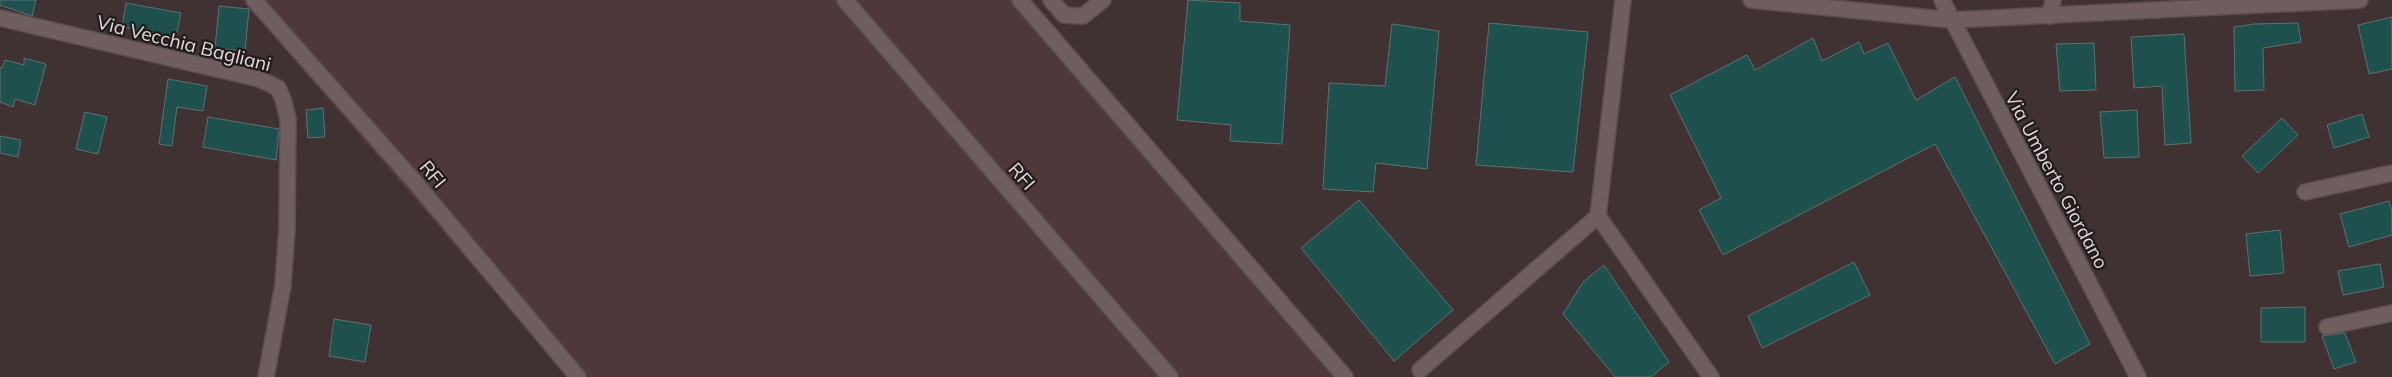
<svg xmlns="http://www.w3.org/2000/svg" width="2392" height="377" font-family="Mulish,sans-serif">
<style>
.built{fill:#4e3839}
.building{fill:#1e514e;stroke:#5e716f}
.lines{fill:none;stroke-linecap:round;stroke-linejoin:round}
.minor-casing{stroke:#5b4e4f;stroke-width:18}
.minor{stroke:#6f5e5f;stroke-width:15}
.labels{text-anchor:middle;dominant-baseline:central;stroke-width:4.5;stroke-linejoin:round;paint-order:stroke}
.street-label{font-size:19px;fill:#e2d8d9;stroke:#221b1b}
</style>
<rect width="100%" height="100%" fill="#403132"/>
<polygon class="built" points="242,0 1028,0 1352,377 569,377"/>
<g class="building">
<polygon points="0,0 36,0 32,16 0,5"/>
<polygon points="1188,0 1240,3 1240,21 1290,25 1282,144 1230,141 1231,125 1177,120"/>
<polygon points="126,3 181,13 176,37 122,27"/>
<polygon points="219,6 249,9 245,51 215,48"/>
<polygon points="2392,17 2392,69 2369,74 2358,25"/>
<polygon points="1489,23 1588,32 1573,172 1476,165"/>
<polygon points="2298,23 2301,42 2263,48 2264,90 2235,91 2234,27 2254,24"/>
<polygon points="1392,24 1439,31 1427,169 1376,163 1373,192 1323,189 1329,83 1385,86"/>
<polygon points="2184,34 2191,143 2165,145 2162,86 2134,88 2131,37"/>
<polygon points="1813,38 1822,61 1859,42 1864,54 1888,43 1916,100 1955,77 2090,344 2055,364 1935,144 1723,255 1699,210 1721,198 1670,95 1747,55 1755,70"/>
<polygon points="2094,43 2096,90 2060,91 2056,44"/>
<polygon points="24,58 46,64 35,105 15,99 13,107 0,102 0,67 2,68 5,60 24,65"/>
<polygon points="168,79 207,86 203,111 177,107 172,146 159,144"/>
<polygon points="323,108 325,137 308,138 306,110"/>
<polygon points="2137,110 2139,157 2104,158 2100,112"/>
<polygon points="85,112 107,117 98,154 76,149"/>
<polygon points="2362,114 2369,137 2334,148 2327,125"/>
<polygon points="208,117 279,129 276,160 203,147"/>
<polygon points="2282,118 2298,135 2258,173 2242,156"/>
<polygon points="0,136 21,140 18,157 0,153"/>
<polygon points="1359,200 1453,310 1394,361 1301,248"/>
<polygon points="2389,201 2392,212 2392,235 2349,247 2340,214"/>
<polygon points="2280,230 2284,273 2250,276 2246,234"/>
<polygon points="1854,262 1870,295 1762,348 1748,316"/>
<polygon points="2380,264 2384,287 2343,295 2338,271"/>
<polygon points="1604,265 1669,362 1651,377 1615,377 1563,314 1583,282"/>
<polygon points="2305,307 2305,342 2261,342 2261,308"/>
<polygon points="334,319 371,325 365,362 329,356"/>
<polygon points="2345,333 2356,362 2334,369 2322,336"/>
</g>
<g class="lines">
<defs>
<g id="minor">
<polyline points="254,0 413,180 578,377"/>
<polyline points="845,0 1170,377"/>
<polyline points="1020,0 1345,377"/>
<polyline points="1051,0 1064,15 1083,16 1103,0"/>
<polyline points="1623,0 1598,216 1711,377"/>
<polyline points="1751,0 1952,20 2360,0"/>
<polyline points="1942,0 2138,377"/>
<polyline points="2050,16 2053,0"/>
<polyline points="0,18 259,79 278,88 283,99 288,119 287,229 283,285 266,377"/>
<polyline points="2305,192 2392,173"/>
<polyline points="2327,327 2392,313"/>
<polyline points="1420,370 1598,216"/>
</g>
</defs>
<use href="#minor" class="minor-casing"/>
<use href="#minor" class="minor"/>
</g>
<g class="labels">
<g class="street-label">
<text transform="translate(184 43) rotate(14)">Via Vecchia Bagliani</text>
<text transform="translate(433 174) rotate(50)">RFI</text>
<text transform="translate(1022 176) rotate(49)">RFI</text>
<text transform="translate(2057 180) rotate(62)">Via Umberto Giordano</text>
</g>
</g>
</svg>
